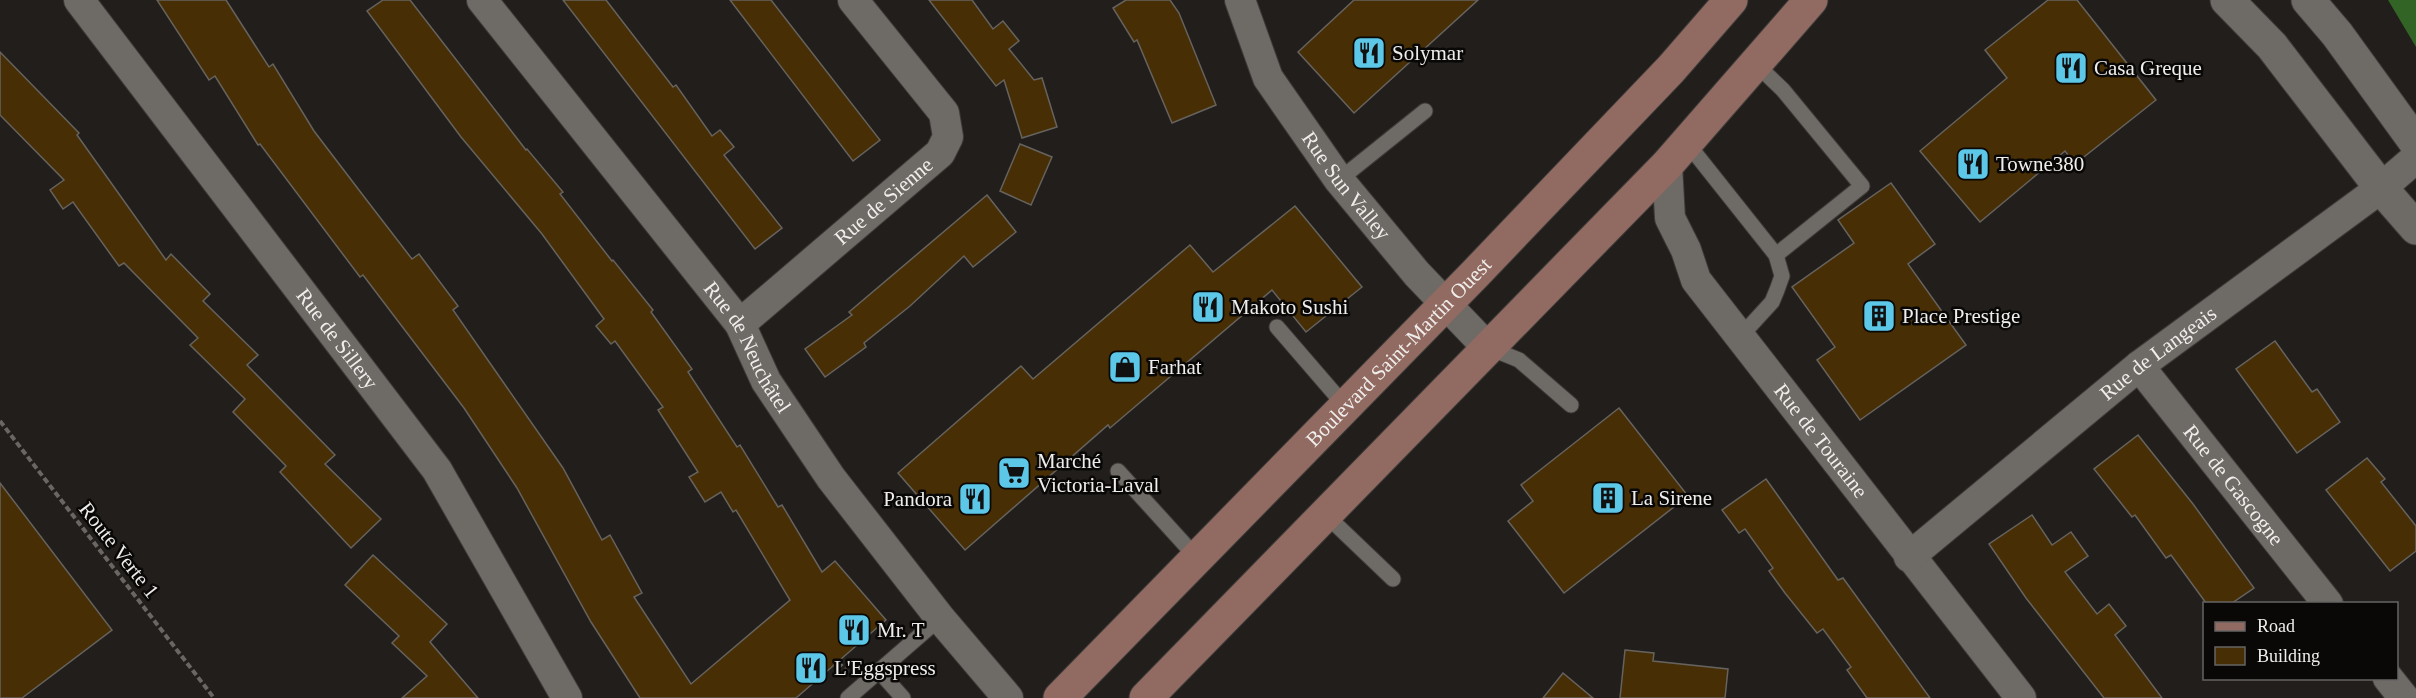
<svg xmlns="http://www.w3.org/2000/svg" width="2416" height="698" font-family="Georgia,serif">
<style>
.forest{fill:#326426}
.building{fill:#472e05;stroke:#66635f;stroke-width:1.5}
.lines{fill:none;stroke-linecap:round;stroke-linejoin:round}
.service-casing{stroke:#3d3b39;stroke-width:17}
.minor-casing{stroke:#3d3b39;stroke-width:32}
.tertiary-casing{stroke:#3d3b39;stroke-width:35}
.secondary-casing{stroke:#3d3b39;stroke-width:35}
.path{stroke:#696664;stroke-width:4;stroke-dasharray:6 3;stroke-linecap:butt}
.service{stroke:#6e6a66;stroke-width:15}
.minor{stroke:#6e6a66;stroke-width:30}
.tertiary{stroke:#6e6a66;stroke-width:33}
.secondary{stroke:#916a61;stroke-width:33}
.labels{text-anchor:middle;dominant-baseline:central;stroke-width:5;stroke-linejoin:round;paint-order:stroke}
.poi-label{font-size:21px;fill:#f0eeec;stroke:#090807;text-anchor:start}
.street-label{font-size:21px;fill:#f0eeec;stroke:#090807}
</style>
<rect width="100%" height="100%" fill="#211e1b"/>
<polygon class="forest" points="2388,0 2416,0 2416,47"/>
<g class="building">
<polygon points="157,0 226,0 269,67 273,64 314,131 362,194 412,259 419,254 458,306 453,310 563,468 602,540 610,535 642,593 634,597 691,684 790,600 736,510 733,512 721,492 705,502 689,477 698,472 658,410 663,407 615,341 611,344 596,326 604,319 542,234 461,137 367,11 383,0 410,0 526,150 527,149 563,192 560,194 612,261 613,260 653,310 651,312 692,369 688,372 737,447 740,445 778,507 782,505 822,572 835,561 886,620 796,698 640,698 591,622 517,488 464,408 363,275 360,277 260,144 258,145 215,76 209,80"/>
<polygon points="563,0 606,0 673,87 676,85 712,136 720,130 734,147 724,155 782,228 755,249"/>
<polygon points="730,0 771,0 880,140 853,161"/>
<polygon points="929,0 972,0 993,29 1003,21 1019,41 1009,49 1034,80 1042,78 1057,127 1022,138 1004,80 996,86"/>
<polygon points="1126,0 1170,0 1179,13 1216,105 1172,123 1137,40 1134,42 1113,8"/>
<polygon points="1354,0 1478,0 1354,113 1298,52"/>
<polygon points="2048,0 2077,0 2156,100 2075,164 2065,151 1980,222 1920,151 2007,78 1985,50"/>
<polygon points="0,52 79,133 77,135 166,260 171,254 210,294 203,301 258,355 247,365 335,455 325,464 381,519 351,548 280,472 286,466 233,412 245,399 190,345 198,338 124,263 119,266 73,202 63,209 50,190 64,180 0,115"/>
<polygon points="1020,144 1052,157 1031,205 1000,191"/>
<polygon points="1891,183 1935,244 1908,264 1966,345 1860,420 1817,360 1835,347 1792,287 1854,243 1838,220"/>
<polygon points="987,195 1016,232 973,267 964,256 910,306 864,343 866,347 825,377 805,349 852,315 849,312"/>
<polygon points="1295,206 1362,287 1306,332 1272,290 1110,428 1108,425 965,550 898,473 1021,366 1033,379 1190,245 1213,272"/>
<polygon points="2275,341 2312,392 2317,389 2340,422 2297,453 2236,369"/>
<polygon points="1619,408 1688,496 1564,593 1508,521 1533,501 1521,485"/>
<polygon points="2138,435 2193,504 2254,588 2232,603 2206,603 2171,555 2166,558 2135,515 2132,517 2094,469"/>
<polygon points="2367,458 2385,479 2381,482 2416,526 2416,551 2390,571 2326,490"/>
<polygon points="1766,479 1838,580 1843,578 1930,698 1867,698 1847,670 1851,667 1823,629 1817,633 1785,593 1769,571 1773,568 1745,529 1739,533 1722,510"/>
<polygon points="0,483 112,630 22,698 0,698"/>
<polygon points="2032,515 2052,545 2071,532 2088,556 2065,572 2097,614 2109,604 2126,626 2115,635 2162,698 2104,698 2026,598 1989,544"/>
<polygon points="373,555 447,624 430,642 478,698 402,698 427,676 392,643 399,636 345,585"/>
<polygon points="1625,650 1654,653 1653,661 1728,669 1725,698 1620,698"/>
<polygon points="1563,673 1593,698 1543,698"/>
</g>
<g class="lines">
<defs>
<g id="service">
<polyline points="1756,64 1783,90 1862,186 1776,255"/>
<polyline points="1687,143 1776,255 1782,276 1777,290 1772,302 1739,338"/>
<polyline points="1339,180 1425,111"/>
<polyline points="1277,327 1346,407"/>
<polyline points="1487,347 1519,360 1571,405"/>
<polyline points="1118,471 1197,558"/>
<polyline points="1326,515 1393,579"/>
<polyline points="879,671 903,698"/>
<polyline points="848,698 940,618"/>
</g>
<g id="minor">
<path id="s1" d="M79 0 437 470 567 698"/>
<path id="s2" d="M482 0 740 324 766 381 831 478 940 618 1008 698"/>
<path id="s3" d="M1240 0 1268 78 1339 180 1417 274 1487 347"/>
<path id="s4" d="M1667 165 1670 218 1686 250 1696 280 2021 698"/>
<path id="s5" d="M740 324 940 153 948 137 944 113 853 0"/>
<path id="s6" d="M2139 366 2328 604"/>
<path id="s7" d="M1909 557 2139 366 2381 188 2416 158"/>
<polyline points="2388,678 2404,698"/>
</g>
<g id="tertiary">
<polyline points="2227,0 2272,46 2381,188 2416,228"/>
<polyline points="2308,0 2337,34 2416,143"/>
</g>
<g id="secondary">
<path id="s8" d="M1060 698 1475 274 1671 69 1731 0"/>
<polyline points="1146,698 1667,165 1811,0"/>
</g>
</defs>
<use href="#service" class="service-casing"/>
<use href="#minor" class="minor-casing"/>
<use href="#tertiary" class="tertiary-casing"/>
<use href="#secondary" class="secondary-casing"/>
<g class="path">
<polyline points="0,421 214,698"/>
<polyline points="838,662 847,672"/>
</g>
<use href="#service" class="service"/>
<use href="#minor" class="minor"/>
<use href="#tertiary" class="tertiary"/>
<use href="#secondary" class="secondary"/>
</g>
<defs>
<symbol id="restaurant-square" viewBox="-11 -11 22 22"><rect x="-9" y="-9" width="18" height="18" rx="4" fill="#5dc7e8" stroke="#090807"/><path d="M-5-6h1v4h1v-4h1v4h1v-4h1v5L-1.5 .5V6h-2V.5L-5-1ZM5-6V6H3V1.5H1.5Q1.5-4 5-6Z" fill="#111"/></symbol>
<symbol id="building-square" viewBox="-11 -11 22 22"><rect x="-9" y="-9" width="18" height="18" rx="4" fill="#5dc7e8" stroke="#090807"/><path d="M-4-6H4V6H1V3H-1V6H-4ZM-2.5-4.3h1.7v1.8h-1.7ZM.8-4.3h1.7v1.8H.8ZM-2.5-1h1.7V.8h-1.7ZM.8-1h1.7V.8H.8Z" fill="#111"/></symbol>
<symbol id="shop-square" viewBox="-11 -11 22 22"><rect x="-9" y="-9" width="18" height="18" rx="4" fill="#5dc7e8" stroke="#090807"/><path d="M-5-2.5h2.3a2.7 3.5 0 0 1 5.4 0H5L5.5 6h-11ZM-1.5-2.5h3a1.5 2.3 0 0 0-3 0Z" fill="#111"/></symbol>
<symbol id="supermarket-square" viewBox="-11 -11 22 22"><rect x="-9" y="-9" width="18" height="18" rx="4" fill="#5dc7e8" stroke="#090807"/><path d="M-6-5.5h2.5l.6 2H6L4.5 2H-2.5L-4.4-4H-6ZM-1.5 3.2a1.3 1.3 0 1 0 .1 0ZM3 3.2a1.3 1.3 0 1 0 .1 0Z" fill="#111"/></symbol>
</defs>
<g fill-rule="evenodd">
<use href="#restaurant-square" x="1350" y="34" width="38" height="38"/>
<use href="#restaurant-square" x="2052" y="49" width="38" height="38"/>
<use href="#restaurant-square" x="1954" y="145" width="38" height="38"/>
<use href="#restaurant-square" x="1189" y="288" width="38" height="38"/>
<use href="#building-square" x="1860" y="297" width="38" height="38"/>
<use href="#shop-square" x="1106" y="348" width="38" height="38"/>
<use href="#supermarket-square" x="995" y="454" width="38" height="38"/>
<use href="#building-square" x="1589" y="479" width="38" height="38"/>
<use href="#restaurant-square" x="956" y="480" width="38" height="38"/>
<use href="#restaurant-square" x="835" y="611" width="38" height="38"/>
<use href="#restaurant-square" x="792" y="649" width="38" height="38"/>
</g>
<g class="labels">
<g class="poi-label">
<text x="1392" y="53">Solymar</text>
<text x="2094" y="68">Casa Greque</text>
<text x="1996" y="164">Towne380</text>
<text x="1231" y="307">Makoto Sushi</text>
<text x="1902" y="316">Place Prestige</text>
<text x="1148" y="367">Farhat</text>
<text x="1037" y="461">Marché<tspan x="1037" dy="24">Victoria-Laval</tspan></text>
<text x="1631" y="498">La Sirene</text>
<text x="952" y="499" text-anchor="end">Pandora</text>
<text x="877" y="630">Mr. T</text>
<text x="834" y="668">L'Eggspress</text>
</g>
<g class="street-label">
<text stroke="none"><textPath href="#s3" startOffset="216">Rue Sun Valley</textPath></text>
<text stroke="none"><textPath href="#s5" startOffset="189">Rue de Sienne</textPath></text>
<text stroke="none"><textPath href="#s1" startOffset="426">Rue de Sillery</textPath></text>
<text stroke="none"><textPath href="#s2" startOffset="438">Rue de Neuchâtel</textPath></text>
<text stroke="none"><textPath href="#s8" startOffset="484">Boulevard Saint-Martin Ouest</textPath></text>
<text stroke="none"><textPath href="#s7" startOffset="322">Rue de Langeais</textPath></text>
<text stroke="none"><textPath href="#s4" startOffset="324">Rue de Touraine</textPath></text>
<text stroke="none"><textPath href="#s6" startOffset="152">Rue de Gascogne</textPath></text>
<text transform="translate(119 550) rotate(52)">Route Verte 1</text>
</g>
</g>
<rect x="2203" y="602" width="195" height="78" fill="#090807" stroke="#656463" stroke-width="1.5"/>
<rect x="2215" y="622" width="30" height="9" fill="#916a61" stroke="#656463" stroke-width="1.5"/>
<text x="2257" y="632" font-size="18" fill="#f0eeec">Road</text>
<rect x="2215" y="647" width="30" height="18" fill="#472e05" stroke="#656463" stroke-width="1.5"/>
<text x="2257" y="662" font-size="18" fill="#f0eeec">Building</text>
</svg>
